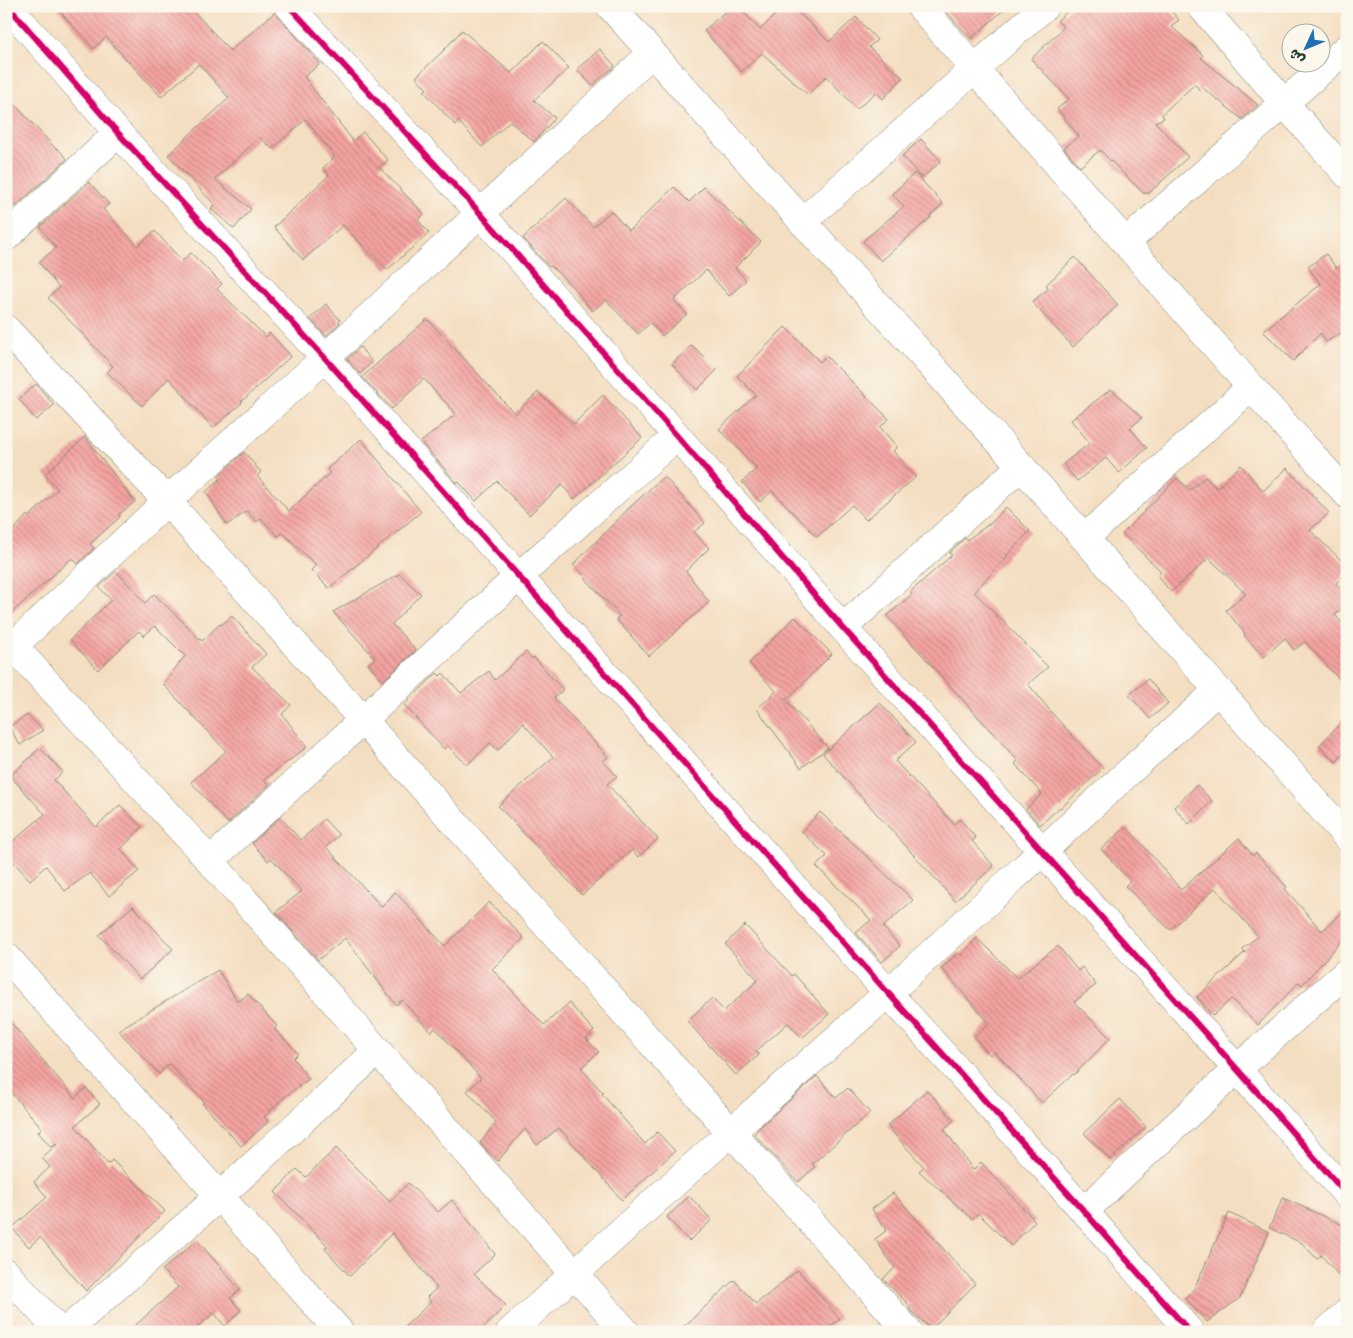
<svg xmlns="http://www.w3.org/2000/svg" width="1353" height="1338" font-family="'Playpen Sans','Playpen Sans Arabic',sans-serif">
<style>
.building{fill:url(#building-back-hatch)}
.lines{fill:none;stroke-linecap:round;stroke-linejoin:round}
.minor-casing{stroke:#8a8e7a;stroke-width:29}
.tertiary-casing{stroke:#8a8e7a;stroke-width:29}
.minor{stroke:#fff;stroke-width:28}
.tertiary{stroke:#fff;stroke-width:28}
.cycleway-casing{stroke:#fbf7ec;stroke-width:9}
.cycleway{stroke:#d6006c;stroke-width:6}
</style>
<defs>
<pattern id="building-back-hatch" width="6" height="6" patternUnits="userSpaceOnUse" patternTransform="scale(1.25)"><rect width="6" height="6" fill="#f5a3a1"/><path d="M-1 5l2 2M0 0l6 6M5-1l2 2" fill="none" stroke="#c68684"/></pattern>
</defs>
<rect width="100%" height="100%" fill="#fbf7ec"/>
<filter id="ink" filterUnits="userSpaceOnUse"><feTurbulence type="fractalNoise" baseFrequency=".02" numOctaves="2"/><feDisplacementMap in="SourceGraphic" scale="10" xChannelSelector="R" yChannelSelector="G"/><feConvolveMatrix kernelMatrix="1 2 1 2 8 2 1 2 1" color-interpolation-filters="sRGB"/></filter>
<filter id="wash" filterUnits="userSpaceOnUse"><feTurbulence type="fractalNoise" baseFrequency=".0096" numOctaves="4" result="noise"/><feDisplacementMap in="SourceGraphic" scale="20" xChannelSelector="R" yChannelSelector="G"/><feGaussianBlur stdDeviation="1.12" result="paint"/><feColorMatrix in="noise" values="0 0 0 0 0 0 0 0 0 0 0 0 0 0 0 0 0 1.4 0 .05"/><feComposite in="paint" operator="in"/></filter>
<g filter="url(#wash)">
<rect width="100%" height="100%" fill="#f4dec1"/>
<g id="blocks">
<g class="building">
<polygon points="55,6 189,6 230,51 275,12 320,64 304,77 353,141 363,132 388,160 379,167 424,214 418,220 429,233 387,270 343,225 303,260 274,227 329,175 323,168 335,157 306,119 272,149 260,137 215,179 251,209 234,229 211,209 214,204 168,155 229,98 199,64 161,97 106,37 93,49"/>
<polygon points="731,6 738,6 760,30 784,6 792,6 829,42 856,17 877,40 869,47 903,78 883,99 876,92 857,109 826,76 808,95 762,53 741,72 704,31"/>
<polygon points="941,6 1008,6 971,39"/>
<polygon points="1073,6 1167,6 1179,20 1171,26 1203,55 1201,58 1258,105 1242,119 1203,88 1200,91 1195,84 1162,114 1164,118 1155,122 1188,157 1148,194 1146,192 1144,194 1100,150 1080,167 1064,148 1079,136 1057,109 1069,99 1031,59 1064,27 1057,21"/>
<polygon points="462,30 511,73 543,41 569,68 534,100 555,118 534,142 510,121 482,147 458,121 455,125 424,91 427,89 416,77 444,50"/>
<polygon points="600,49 615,66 592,86 577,69"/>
<polygon points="6,95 56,149 57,148 67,159 16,206 6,197"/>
<polygon points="921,139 941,161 922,178 902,156"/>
<polygon points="915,173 943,204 930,216 931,217 881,261 863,241 904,206 892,194"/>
<polygon points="89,182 109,204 103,209 138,246 155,231 182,261 191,253 222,284 217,289 266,337 270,333 291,356 241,402 242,403 213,428 169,378 142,406 107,372 113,366 48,298 59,288 39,262 56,248 40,227"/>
<polygon points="674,187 689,202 704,187 761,242 735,268 746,280 729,296 706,270 674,300 687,314 662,336 650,323 638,334 606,300 592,311 577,291 551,266 549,267 523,238 566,198 593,227 611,211 629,231"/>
<polygon points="1326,254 1336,268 1347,259 1347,329 1326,342 1321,333 1293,361 1263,331 1321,284 1308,267"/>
<polygon points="1075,257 1118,305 1073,347 1032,302 1049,288 1046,285"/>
<polygon points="326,304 340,320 339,322 340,323 326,336 310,319"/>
<polygon points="427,319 515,414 538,392 574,424 603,395 642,438 574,499 562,485 529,515 497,481 476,501 458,481 457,483 421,442 456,414 424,379 392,409 362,377"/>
<polygon points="785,327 820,362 826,356 889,419 880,427 897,447 893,451 916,477 866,520 852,505 817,537 772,491 760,502 742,482 757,468 719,429 756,395 737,376"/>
<polygon points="692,345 717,370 697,390 672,364"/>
<polygon points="360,347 372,362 360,374 347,359"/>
<polygon points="36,384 54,405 36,420 19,399"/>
<polygon points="1111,389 1142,418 1130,428 1147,448 1119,473 1106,458 1077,481 1063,464 1090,443 1071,420"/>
<polygon points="85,437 135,502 118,515 120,517 90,544 94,548 78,564 72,558 6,618 6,539 27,515 29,517 58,489 45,474"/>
<polygon points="361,439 421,512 329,588 311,570 316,565 283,533 278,536 261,518 257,522 247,511 227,525 206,492 221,478 218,476 244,452 261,472 257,476 289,511 330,473 327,469"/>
<polygon points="1241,465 1263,491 1287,468 1329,513 1310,530 1347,566 1347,572 1336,583 1347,595 1347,604 1335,615 1347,628 1347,688 1305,642 1294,650 1285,638 1264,657 1244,635 1245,634 1226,610 1246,594 1209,558 1171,592 1157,575 1161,571 1122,534 1177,478 1190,490 1205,477 1217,488"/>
<polygon points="664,476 705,523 694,532 709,548 686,571 709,602 649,656 616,619 620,616 584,577 585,576 573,565 628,509"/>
<polygon points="1006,507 1030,531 1006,556 1007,557 974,592 1048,667 1028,684 1058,720 1103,768 1061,808 1060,807 1040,825 1026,809 1042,794 1015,764 1018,761 887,616 912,594 910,592 952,555 949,553 965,538 967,540 992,522"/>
<polygon points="116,571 145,603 154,594 202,641 220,624 221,625 232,616 266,654 252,667 291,705 282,714 307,747 264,780 269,785 228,823 191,782 226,751 163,684 185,656 155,626 144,636 139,631 98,670 70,640 111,600 99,587"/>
<polygon points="399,574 421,594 392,624 416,650 383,681 368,664 375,658 333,612"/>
<polygon points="795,617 832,654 786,700 783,697 828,748 801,768 757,709 776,691 749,663"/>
<polygon points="526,652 532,659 534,657 563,690 554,698 608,757 603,761 617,776 607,784 658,839 638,857 632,850 582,895 498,806 553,757 523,723 498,750 490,743 467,765 448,746 444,749 404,705 437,673 440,676 443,673 461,693 489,671 495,680"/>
<polygon points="1148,679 1168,703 1150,719 1129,695"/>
<polygon points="880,703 916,742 895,761 954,824 960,819 976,838 972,841 994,866 955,901 823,754"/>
<polygon points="27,715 43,730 20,745 9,727"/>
<polygon points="1347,716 1347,750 1336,762 1319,746"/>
<polygon points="40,748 63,772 54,780 96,827 120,805 142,827 121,849 139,871 109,896 90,873 65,891 46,866 30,880 6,854 6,847 45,814 10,776"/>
<polygon points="1197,785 1212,801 1189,824 1174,807"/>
<polygon points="820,812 913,900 883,927 900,946 882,962 856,933 871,920 816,866 827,856 802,832"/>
<polygon points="280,817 301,840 324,819 339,835 326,847 382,907 395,892 445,946 489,902 524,938 492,969 544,1025 569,1003 594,1031 586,1039 599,1052 581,1068 603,1093 602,1094 645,1144 657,1132 675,1151 622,1200 559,1128 537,1145 525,1129 498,1161 491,1155 480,1143 496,1122 467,1091 481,1078 435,1028 431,1032 402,1000 396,1005 345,938 318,960 276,912 302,891 271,858 268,861 252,843"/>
<polygon points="1126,827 1141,843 1181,890 1239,838 1253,856 1256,853 1287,887 1285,889 1322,931 1347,908 1347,935 1302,985 1299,982 1258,1025 1231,999 1213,1016 1197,997 1245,952 1242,949 1258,936 1215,888 1170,930 1125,886 1130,881 1101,849"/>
<polygon points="133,906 173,949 140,979 99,935"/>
<polygon points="745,925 792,976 794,974 829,1014 802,1038 788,1023 756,1051 759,1055 736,1075 687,1021 712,998 724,1011 758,980 725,944"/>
<polygon points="977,938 1017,978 1058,946 1078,971 1082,967 1096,985 1074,1002 1110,1038 1074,1075 1073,1074 1042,1103 995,1052 990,1055 974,1037 989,1023 941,968 958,953 961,955"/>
<polygon points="218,970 238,1002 248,994 277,1026 274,1029 298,1053 293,1058 309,1079 283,1098 264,1117 268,1122 241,1146 202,1103 204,1102 169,1064 159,1074 118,1030"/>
<polygon points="6,1017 75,1098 86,1088 100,1104 75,1126 108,1164 112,1160 165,1211 86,1291 40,1237 29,1247 12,1228 47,1197 34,1182 50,1167 42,1158 57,1144 56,1143 51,1147 38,1132 42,1128 6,1087"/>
<polygon points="817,1076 836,1098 848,1088 870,1113 812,1164 815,1167 798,1182 754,1134 763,1124"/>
<polygon points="927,1090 954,1120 944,1129 973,1170 981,1162 1035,1221 1011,1246 978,1213 972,1219 919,1171 924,1167 887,1126"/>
<polygon points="1120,1099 1146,1127 1110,1160 1084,1133"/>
<polygon points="336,1148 390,1202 408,1183 438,1212 452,1200 495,1254 474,1274 506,1305 480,1332 399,1332 431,1302 427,1297 437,1288 392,1233 350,1276 324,1248 328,1246 275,1192 297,1169 306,1177"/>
<polygon points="893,1193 975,1284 931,1329 909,1309 911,1307 883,1279 895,1268 875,1239 887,1230 872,1209"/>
<polygon points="689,1196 712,1220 689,1241 667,1217"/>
<polygon points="1283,1198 1347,1227 1347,1285 1321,1255 1317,1259 1302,1243 1269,1228"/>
<polygon points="1229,1213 1269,1232 1240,1298 1207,1322 1185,1298 1194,1289"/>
<polygon points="197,1240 240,1290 230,1298 241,1310 225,1326 214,1313 192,1332 128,1332 178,1287 162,1270"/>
<polygon points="798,1270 840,1319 822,1332 678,1332 734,1280 756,1304"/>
</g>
</g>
</g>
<g filter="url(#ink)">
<use href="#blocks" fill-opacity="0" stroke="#8a8e7a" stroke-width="1"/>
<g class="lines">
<defs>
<g id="minor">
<polyline points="8,6 118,133 325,358 888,993 1084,1211 1190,1332"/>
<polyline points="289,6 480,213 677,436 843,628 1237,1069 1347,1195"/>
<polyline points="920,6 1251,387 1347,494"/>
<polyline points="1201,6 1284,103 1347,174"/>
<polyline points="802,222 1045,6"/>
<polyline points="6,237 118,133"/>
<polyline points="1126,242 1347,48"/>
<polyline points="6,329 167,501 731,1132 909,1332"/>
<polyline points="1085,538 1251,387"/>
<polyline points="843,628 1021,466"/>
<polyline points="6,638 210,861 626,1332"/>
<polyline points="6,653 167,501 325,358 652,53"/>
<polyline points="210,861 519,576 677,436"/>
<polyline points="6,956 340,1332"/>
<polyline points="1084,1211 1237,1069 1347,972"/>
<polyline points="6,1273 60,1332"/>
<polyline points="65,1332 220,1196 377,1051"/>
<polyline points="510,1332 731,1132 888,993 1218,690"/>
<polyline points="1326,1332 1347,1313"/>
</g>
<polyline id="tertiary" points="610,6 1021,466 1347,837"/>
</defs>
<use href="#minor" class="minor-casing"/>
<use href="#tertiary" class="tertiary-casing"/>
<use href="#minor" class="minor"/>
<use href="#tertiary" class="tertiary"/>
<defs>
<g id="cycleway">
<polyline points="8,6 118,133 325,358 888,993 1084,1211 1190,1332"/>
<polyline points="289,6 480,213 677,436 843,628 1237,1069 1347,1195"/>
</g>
</defs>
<use href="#cycleway" class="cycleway-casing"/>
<use href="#cycleway" class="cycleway"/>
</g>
</g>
<rect width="1353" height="1338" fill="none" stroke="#fbf7ec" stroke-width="25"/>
<g transform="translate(1306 48) rotate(226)"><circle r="24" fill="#fbf7ec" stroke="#a3ada2"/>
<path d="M0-4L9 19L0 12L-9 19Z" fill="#1f6fb2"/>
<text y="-8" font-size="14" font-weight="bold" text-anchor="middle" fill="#1f3d34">ش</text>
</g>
</svg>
